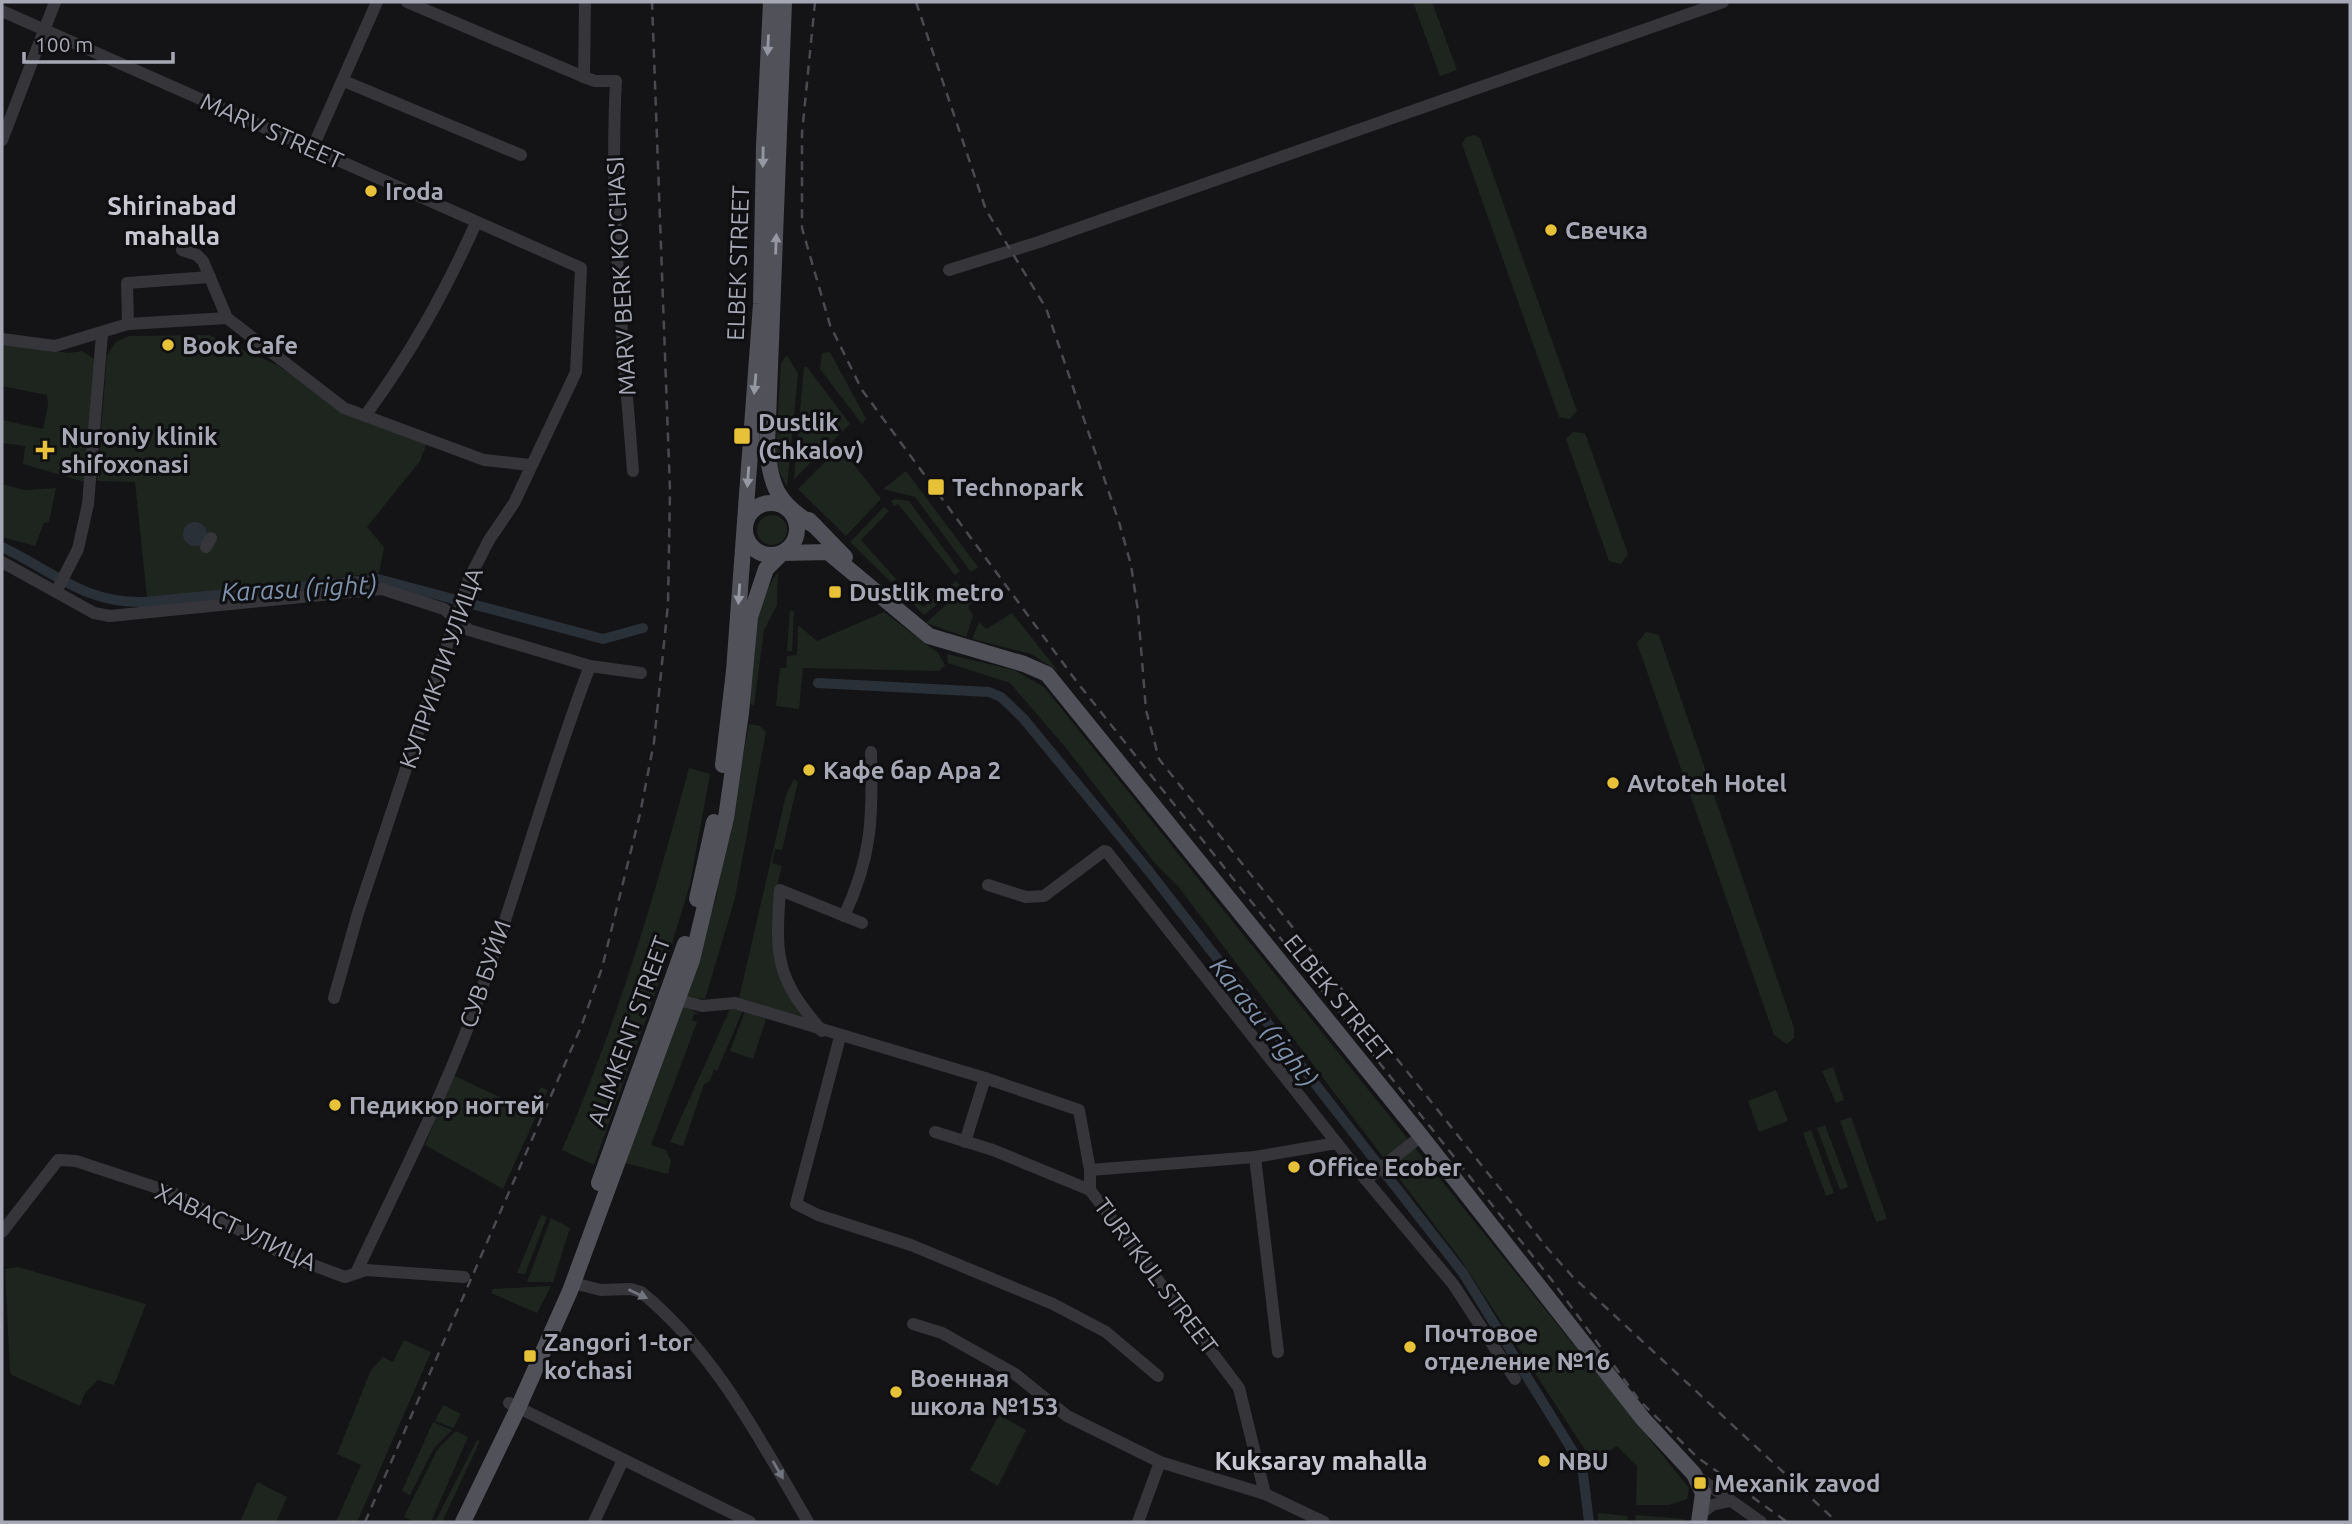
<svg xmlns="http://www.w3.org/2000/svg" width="2352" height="1524" font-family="Ubuntu,sans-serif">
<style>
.green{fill:#1e251f}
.water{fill:#2a3038}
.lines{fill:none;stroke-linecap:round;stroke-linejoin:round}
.canal{stroke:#2a3038;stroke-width:10}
.minor{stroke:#35353a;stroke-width:12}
.major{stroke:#515259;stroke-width:16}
.rail{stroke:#4a4b51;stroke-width:2.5;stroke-dasharray:9 7;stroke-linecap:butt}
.oneway{fill:#9598a3}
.oneway2{fill:#73757e}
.poi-dot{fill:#e7c239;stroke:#0f0e10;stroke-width:2.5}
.labels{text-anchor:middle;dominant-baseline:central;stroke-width:6;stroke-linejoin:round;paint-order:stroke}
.street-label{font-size:24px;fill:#a6a9b5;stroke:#0f0e10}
.poi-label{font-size:24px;font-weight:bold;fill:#a6a9b5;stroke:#0f0e10;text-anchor:start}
.neighbourhood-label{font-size:26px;font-weight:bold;fill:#c7c8d1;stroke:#0f0e10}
.water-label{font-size:26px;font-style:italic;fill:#7e92ae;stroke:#0f0e10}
</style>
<rect width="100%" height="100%" fill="#141315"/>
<g class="green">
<polygon points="1413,2 1432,2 1457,70 1440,76"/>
<polygon points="1475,135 1480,138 1577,411 1570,419 1559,417 1462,144 1466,137"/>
<polygon points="209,335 277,365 344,412 427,443 420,461 367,527 384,547 379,573 147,598 135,482 97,481 107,355 116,342 129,336"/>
<polygon points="2,344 69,353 82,351 94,359 85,482 23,464 25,446 2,443 2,420 43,429 48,406 47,395 2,386"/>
<polygon points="830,352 866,419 862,424 820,369 822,353"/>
<polygon points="787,355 798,374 787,487 775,463 781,363"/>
<polygon points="804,367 807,367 850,424 794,479"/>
<polygon points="1573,432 1585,433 1628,554 1621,564 1609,561 1566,439"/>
<polygon points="840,447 881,499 846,536 798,489"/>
<polygon points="906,471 978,567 971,572 915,497 883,489"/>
<polygon points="2,484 25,490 56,488 49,522 44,523 35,546 2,537"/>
<polygon points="895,499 909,501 960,571 955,575 898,504 894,506 891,501"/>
<polygon points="884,507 889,511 861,540 896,579 892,583 850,542"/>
<circle cx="772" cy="530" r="15"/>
<path d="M778 572 777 605 764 630 754 705 749 704C753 663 751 607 778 572Z"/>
<polygon points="956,581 960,585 924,615 899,590 902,586 923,607"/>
<polygon points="969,584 979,598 968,606 973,616 966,637 926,623"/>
<polygon points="790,610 794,611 792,651 787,651"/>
<polygon points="884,612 938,653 945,665 939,671 803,668 799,709 776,706 780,668 786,668 787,656 797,655 798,625 817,641"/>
<polygon points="1012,613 1058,671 1031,654 972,639 979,622 986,629"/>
<polygon points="1646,632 1659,635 1794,1028 1794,1038 1787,1044 1774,1035 1637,643"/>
<polygon points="947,654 1014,670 1044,687 1689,1488 1687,1499 1669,1505 1636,1505 1637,1466 1617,1446 1593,1462 1461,1260 1177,885 1153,861 1066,748 1010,683 948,663"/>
<polygon points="749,724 760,726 766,732 735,898 705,999 685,997 716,898"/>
<path d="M689 768 710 774 690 884 667 960 594 1165 562 1150C616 1027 654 898 689 768Z"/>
<path d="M794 779 798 782 782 850 775 849 772 863 782 866C767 920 770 978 807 1023L739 998 786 795Z"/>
<polygon points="683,1006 699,1014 694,1014 692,1020 697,1022 651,1145 666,1150 671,1161 668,1174 625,1163"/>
<polygon points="730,1009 743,1010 717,1071 714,1069 710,1081 704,1084 683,1146 670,1142"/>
<polygon points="745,1011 766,1019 753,1059 730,1051"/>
<polygon points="1833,1067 1844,1100 1836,1103 1822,1071"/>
<polygon points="453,1075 527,1110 541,1087 548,1090 503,1189 425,1145"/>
<polygon points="1776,1090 1788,1121 1759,1132 1748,1101"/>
<polygon points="1851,1117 1887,1219 1876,1222 1840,1121"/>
<polygon points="1825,1125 1848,1187 1840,1190 1817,1128"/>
<polygon points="1811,1130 1834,1193 1826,1196 1803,1133"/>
<polygon points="541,1215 547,1217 525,1274 517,1273"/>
<polygon points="551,1218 570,1228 553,1282 527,1282"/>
<polygon points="18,1267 146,1304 114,1385 98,1380 85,1393 80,1406 10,1374 5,1269"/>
<polygon points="551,1286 537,1313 491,1293 493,1289"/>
<polygon points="404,1340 431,1352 357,1522 336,1522 361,1465 337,1454 371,1370 383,1357 393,1362"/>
<polygon points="443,1405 461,1414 453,1428 435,1421"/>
<polygon points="999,1415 1026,1430 998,1486 970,1470"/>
<polygon points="433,1422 452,1430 434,1448 410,1495 402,1491"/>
<polygon points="456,1431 468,1437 431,1522 416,1522 404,1517 437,1450"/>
<polygon points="477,1440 480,1441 442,1522 435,1522"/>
<polygon points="257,1482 287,1497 276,1522 240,1522"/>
<polygon points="1598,1513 1628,1516 1627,1522 1598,1522"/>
<polygon points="1636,1515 1684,1519 1682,1522 1635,1522"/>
</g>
<circle class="water" cx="195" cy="534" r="12"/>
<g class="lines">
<g class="canal">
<path d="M2 547C53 571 84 604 145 602L378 579 603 639 643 628"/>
<polyline points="818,683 989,692 1001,697 1023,718 1148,870 1463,1273 1582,1466 1589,1522"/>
</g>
<g class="minor">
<path d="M407 2 584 77 595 81H616C609 210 623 342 633 471"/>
<polyline points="2,11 581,268 576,372 514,503 489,540 469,579 358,913 334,998"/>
<polyline points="584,77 585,2"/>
<polyline points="344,81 521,155"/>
<polyline points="2,140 55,2"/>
<polyline points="312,149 377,2"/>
<polyline points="182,250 197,255 203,261 227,318 344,408 484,460 530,465"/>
<polyline points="949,270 1039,242 1723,2"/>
<polyline points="128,324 127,283 210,277"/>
<polyline points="2,339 55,346 128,324 227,318"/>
<path d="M365 416C411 353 444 294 476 223"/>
<polyline points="206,547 211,538"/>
<polyline points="2,562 94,613 110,616 382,589 444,609 469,630 590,666 641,673"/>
<polyline points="56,592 78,549 88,504 102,334"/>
<polyline points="988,885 1026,897 1044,896 1104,851 1107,852 1366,1180 1453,1284 1515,1379"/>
<path d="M844 916C872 857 873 817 871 752"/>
<polyline points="678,1000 702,1006 735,1003 985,1078 1079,1110 1090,1170 1090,1190 1239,1388 1265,1494"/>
<path d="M822 1031C776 978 775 958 780 890L862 923"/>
<polyline points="840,1037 796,1204 818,1215 911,1245 1053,1304 1106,1332 1158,1376"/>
<polyline points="935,1132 993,1150 1090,1190"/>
<polyline points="965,1142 985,1078"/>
<polyline points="1255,1157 1278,1352"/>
<polyline points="1090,1170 1255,1157 1337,1143"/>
<polyline points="1366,1180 1421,1136"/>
<polyline points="2,1232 58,1160 76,1161 173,1193 283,1254 345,1277 366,1270 464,1277"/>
<path d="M356 1273C395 1190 437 1108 470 1022 514 904 545 783 590 666"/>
<path d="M573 1283 601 1290 631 1289 641 1292C716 1353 760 1440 808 1522"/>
<polyline points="913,1324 942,1333 1015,1374 1067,1416 1160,1462 1265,1494 1324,1522"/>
<polyline points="509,1403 750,1522"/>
<polyline points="1696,1476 1761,1522"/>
<polyline points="1702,1513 1712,1505 1730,1501"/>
<polyline points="594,1522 623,1460"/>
<polyline points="1138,1522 1160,1462"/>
</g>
<g class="major">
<path d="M784 2 767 446C770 488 779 505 815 526"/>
<circle cx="771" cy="529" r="26"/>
<polyline points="809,520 845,557"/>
<polyline points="723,765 734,671 761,304 764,146 771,2"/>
<polyline points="697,899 714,822"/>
<polyline points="599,1183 685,944"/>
<polyline points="463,1522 518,1408 570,1291 692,960 726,818 741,713 750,617 766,569 782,553 828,552 929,636 1024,664 1047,674 1421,1136 1643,1419 1694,1474 1703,1493 1699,1522"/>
</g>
<g class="rail">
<polyline points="815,2 802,133 802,228 830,325 862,390 1077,682 1551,1279 1639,1400 1697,1457 1787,1522"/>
<polyline points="916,2 986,210 1046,308 1119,522 1131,565 1138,611 1146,710 1159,759 1548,1249 1572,1276 1837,1522"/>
<polyline points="365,1522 581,1027 602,968 640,814 654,742 668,604 670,491 652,2"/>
</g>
</g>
<defs><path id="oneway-solid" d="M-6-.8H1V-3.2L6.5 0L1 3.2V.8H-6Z" transform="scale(1.75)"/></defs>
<g class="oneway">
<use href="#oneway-solid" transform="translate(768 45) rotate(93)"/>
<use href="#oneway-solid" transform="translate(763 157) rotate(91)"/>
<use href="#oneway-solid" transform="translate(776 244) rotate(-88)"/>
<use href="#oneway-solid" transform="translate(755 384) rotate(95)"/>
<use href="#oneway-solid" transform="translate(748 477) rotate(94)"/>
<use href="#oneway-solid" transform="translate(739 594) rotate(94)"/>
</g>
<g class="oneway2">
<use href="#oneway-solid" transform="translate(638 1294) rotate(25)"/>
<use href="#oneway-solid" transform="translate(778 1470) rotate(60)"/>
</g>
<g class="poi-dot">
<circle cx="371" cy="191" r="7"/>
<circle cx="1551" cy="230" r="7"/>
<circle cx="168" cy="345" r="7"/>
<rect x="733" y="427" width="18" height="18" rx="3.5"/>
<path d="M41.5 439.5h7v7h7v7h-7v7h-7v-7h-7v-7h7z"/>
<rect x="927" y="478" width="18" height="18" rx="3.5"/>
<rect x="828" y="585" width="14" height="14" rx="3.5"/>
<circle cx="809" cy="770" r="7"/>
<circle cx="1613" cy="783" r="7"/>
<circle cx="335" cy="1105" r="7"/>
<circle cx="1294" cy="1167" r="7"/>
<circle cx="1410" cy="1347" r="7"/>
<rect x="523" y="1349" width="14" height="14" rx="3.5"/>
<circle cx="896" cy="1392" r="7"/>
<circle cx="1544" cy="1461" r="7"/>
<rect x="1693" y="1476" width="14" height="14" rx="3.5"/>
</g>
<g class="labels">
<g class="street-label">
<text transform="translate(272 131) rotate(24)">MARV STREET</text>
<text transform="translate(738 263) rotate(-88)">ELBEK STREET</text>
<text transform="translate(621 276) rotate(-93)">MARV BERK KO'CHASI</text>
<text transform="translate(441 668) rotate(-71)">КУПРИКЛИ УЛИЦА</text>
<text transform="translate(485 974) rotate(-71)">СУВ БУЙИ</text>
<text transform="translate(1338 998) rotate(51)">ELBEK STREET</text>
<text transform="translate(629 1031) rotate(-70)">ALIMKENT STREET</text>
<text transform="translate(236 1227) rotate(25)">ХАВАСТ УЛИЦА</text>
<text transform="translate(1156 1276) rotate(53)">TURTKUL STREET</text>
</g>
<g class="poi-label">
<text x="385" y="191">Iroda</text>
<text x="1565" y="230">Свечка</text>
<text x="182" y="345">Book Cafe</text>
<text x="758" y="422">Dustlik<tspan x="758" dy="28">(Chkalov)</tspan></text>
<text x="61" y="436">Nuroniy klinik<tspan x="61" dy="28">shifoxonasi</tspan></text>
<text x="952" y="487">Technopark</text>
<text x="849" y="592">Dustlik metro</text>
<text x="823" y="770">Кафе бар Ара 2</text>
<text x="1627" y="783">Avtoteh Hotel</text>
<text x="349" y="1105">Педикюр ногтей</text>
<text x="1308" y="1167">Office Ecober</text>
<text x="1424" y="1333">Почтовое<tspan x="1424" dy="28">отделение №16</tspan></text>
<text x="544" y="1342">Zangori 1-tor<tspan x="544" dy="28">ko‘chasi</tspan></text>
<text x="910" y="1378">Военная<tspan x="910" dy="28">школа №153</tspan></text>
<text x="1558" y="1461">NBU</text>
<text x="1714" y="1483">Mexanik zavod</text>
</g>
<g class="neighbourhood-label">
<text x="172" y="205">Shirinabad<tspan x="172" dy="30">mahalla</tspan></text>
<text x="1321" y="1460">Kuksaray mahalla</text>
</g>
<g class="water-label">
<text transform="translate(299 588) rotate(-3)">Karasu (right)</text>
<text transform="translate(1264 1022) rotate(52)">Karasu (right)</text>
</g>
</g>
<rect width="2352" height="1524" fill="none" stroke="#a6a9b5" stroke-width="7"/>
<path d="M24 52v10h149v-10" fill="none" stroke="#a6a9b5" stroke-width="3.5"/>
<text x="35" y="52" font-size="21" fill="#a6a9b5" stroke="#0f0e10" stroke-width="5" paint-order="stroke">100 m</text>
</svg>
